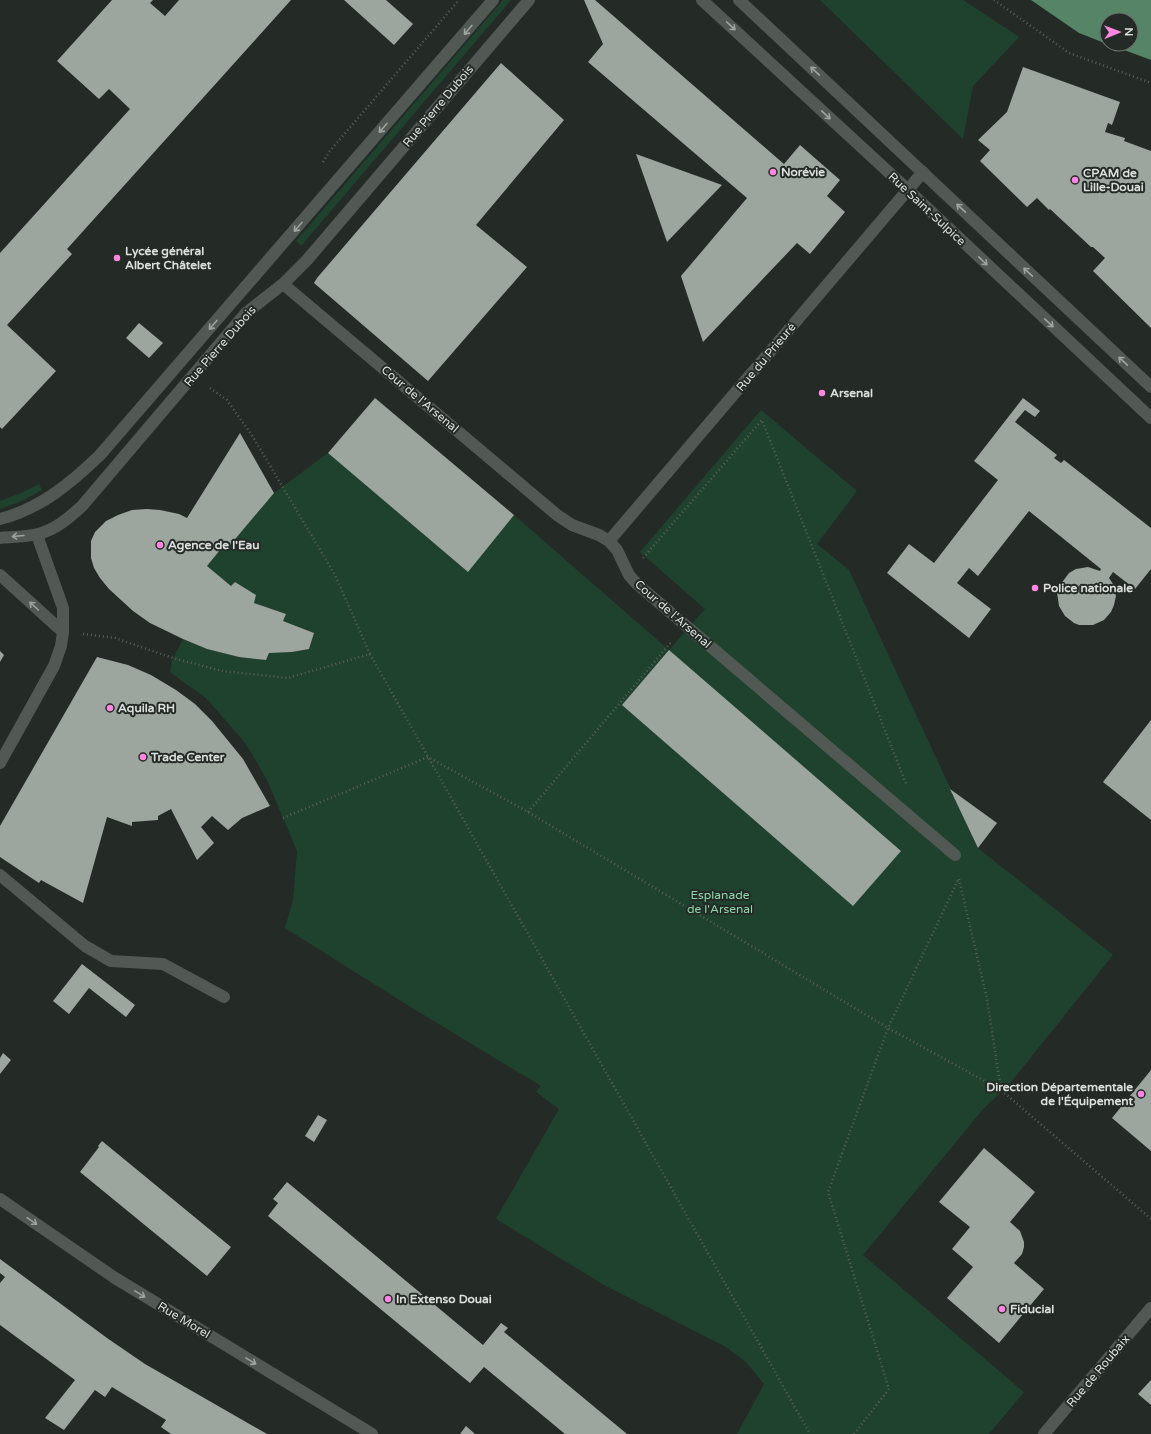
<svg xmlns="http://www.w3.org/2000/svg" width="1151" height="1434" font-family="'Varela Round',sans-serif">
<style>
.green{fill:#1f422e}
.water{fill:#558467}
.building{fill:#9da59f}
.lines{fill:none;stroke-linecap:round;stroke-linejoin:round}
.path{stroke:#5b605d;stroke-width:2.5;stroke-dasharray:1 3;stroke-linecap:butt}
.service{stroke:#525954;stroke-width:12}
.minor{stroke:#525954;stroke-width:12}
.tertiary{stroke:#525954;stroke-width:12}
.oneway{stroke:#9da39f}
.poi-dot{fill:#fd86e2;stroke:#242a26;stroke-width:1.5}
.labels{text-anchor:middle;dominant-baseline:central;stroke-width:4;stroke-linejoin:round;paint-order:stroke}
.street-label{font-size:12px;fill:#dadfdc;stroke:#242a26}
.poi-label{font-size:12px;font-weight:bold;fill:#dadfdc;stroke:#242a26;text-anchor:start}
.park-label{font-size:12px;fill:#8cd7a9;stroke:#242a26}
</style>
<rect width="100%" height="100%" fill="#242a26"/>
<g class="green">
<polygon points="503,0 511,0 301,246 296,241"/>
<polygon points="820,0 963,0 1019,37 973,86 963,139"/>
<polygon points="761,410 857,491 817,544 849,570 978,848 1113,955 1008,1086 984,1108 863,1255 1024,1392 989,1434 737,1434 764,1384 746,1362 726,1347 604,1285 496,1219 559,1109 536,1092 541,1086 409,1006 285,928 293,900 297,851 267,780 246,744 207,699 170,672 172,660 183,639 207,649 239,657 266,660 269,653 292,652 309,649 314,633 283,621 286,614 254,603 256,595 235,582 231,586 207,566 220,550 226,550 274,493 328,453 467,571 514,515 669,650 705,609 640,552"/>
<polygon points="39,484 42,490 24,500 0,509 0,501 21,493"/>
</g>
<polygon class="water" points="1031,0 1151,0 1151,60 1108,44 1131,44 1131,20 1107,20 1107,44 1079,33"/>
<g class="building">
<polygon points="112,0 153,0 150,3 165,16 179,0 291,0 67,249 72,254 7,325 56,371 2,429 0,427 0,253 130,109 109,89 99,99 57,61"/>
<polygon points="344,0 386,0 413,24 394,45"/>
<polygon points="584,0 595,0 784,164 800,145 840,180 827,196 845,212 810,254 797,243 703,342 681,276 747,198 588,62 603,44"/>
<polygon points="501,63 564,120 476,225 527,267 428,381 314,283 317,278"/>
<polygon points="1023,67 1120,102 1112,125 1108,123 1105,132 1125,138 1124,141 1151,151 1151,328 1093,271 1105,258 1093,247 1091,247 1050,209 1049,210 1037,198 1027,207 980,161 990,150 978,140 1007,112"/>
<polygon points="636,154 722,185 667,242"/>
<polygon points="139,323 163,343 149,358 126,338"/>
<polygon points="375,398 514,515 468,572 328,453"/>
<polygon points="1023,398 1040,411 1035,417 1025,410 1015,422 1057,455 1054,458 1061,463 1064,460 1151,528 1151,569 1135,589 1113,572 1109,578 1113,584 1116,596 1114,605 1111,612 1104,620 1093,625 1079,625 1074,623 1065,616 1059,606 1057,592 1060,585 1069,573 1076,569 1088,567 1100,571 1101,569 1029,511 978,576 969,568 957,583 991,609 969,638 887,573 909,544 934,563 998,480 974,461"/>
<polygon points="240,433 274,493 226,550 220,550 207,566 231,586 235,582 256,595 254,603 286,614 283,621 314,633 309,649 292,652 269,653 266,660 239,657 207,649 183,639 150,623 133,611 109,589 100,578 94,568 91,558 91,541 95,532 106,521 118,515 132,510 147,509 160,510 179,514 187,518"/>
<polygon points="669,650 901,851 853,906 622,705"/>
<polygon points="0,651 4,655 0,662"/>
<polygon points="97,657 128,665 151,675 176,690 195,704 212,721 243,759 270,806 242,818 228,830 212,816 201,827 214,843 197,860 171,809 158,816 158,820 132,822 132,826 107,817 83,903 41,880 39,883 0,857 0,826"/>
<polygon points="1151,720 1151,820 1103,782"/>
<polygon points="950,789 997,823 978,848"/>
<polygon points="82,964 135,1005 126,1017 89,988 69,1014 53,1001"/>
<polygon points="3,1053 11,1060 0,1074 0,1058"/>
<polygon points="1151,1070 1151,1151 1112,1118"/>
<polygon points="318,1115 327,1120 314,1142 305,1136"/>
<polygon points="102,1141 231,1247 207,1276 80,1172 99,1147 98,1146"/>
<polygon points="984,1148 1035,1192 1010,1222 1020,1231 1024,1242 1024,1247 1022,1254 1014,1263 1044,1289 999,1343 947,1298 973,1267 952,1249 970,1227 939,1202"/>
<polygon points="287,1182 483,1345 501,1323 508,1328 504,1332 627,1434 565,1434 484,1367 470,1383 268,1216 278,1203 273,1199"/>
<polygon points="0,1259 107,1338 145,1364 267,1434 171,1434 161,1427 166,1420 112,1387 105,1397 95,1390 64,1430 45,1418 75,1380 0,1325 0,1283 5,1277 0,1273"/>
<polygon points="1151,1380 1151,1405 1138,1394"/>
<polygon points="466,1426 475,1434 460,1434"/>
</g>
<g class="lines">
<g class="path">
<polyline points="994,0 1069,53 1151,83"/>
<polyline points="323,162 329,152 459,0"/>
<polyline points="210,388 227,400 253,437 335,575 370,654"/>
<polyline points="643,558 762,420 907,786"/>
<polyline points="83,634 115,638 173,658 222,671 288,678 370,654 810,1434"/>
<polyline points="528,812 672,641"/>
<polyline points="283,818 428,757 528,812 888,1028 1001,1090"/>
<polyline points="959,879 987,999 1001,1090 1151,1219"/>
<polyline points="854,1434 889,1389 828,1192 888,1028 959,878"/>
</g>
<g class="service">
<polyline points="283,284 557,515 572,525 599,535 609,541 617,550 629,575 637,584 955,855"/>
<path d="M0 519C40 509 71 483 100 455L493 0"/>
<polyline points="0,875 85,946 111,961 163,964 224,997"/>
</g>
<g class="minor">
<polyline points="609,541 923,172"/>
<polyline points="0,575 63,632"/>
<polyline points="0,1199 115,1278 372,1434"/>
<polyline points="1044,1434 1151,1308"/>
</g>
<g class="tertiary">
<polyline points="702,0 908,190 1151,418"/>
<polyline points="739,0 1151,387"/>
<path d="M0 538C12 537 26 537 38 534 55 530 69 518 82 506L246 313 283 284 307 260 529 0"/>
<polyline points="0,763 54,666 61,646 63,632 63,608 37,535"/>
</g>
</g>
<defs><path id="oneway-shaft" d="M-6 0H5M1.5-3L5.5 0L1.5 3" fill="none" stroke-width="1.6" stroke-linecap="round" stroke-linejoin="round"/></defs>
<g class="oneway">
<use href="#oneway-shaft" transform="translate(731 26) rotate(43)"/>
<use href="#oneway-shaft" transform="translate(468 30) rotate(131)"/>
<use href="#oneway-shaft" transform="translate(815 71) rotate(-137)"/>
<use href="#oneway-shaft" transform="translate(826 115) rotate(43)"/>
<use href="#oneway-shaft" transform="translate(383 128) rotate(131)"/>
<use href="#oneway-shaft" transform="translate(961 208) rotate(-137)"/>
<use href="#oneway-shaft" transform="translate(298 227) rotate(131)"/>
<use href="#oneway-shaft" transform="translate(983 261) rotate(44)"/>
<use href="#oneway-shaft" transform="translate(1028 272) rotate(-137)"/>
<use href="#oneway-shaft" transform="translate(1049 323) rotate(43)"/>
<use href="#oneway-shaft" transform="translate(213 325) rotate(131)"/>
<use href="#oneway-shaft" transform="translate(1123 361) rotate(-137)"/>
<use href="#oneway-shaft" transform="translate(18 536) rotate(175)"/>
<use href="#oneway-shaft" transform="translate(34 606) rotate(-138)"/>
<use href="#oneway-shaft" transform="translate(32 1221) rotate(35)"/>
<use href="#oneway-shaft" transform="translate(140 1294) rotate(31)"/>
<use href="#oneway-shaft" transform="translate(251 1361) rotate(31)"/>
</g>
<g class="poi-dot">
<circle cx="773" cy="172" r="4"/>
<circle cx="1075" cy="180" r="4"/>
<circle cx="117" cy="258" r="4"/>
<circle cx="822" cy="393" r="4"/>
<circle cx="160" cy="545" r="4"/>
<circle cx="1035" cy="588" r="4"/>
<circle cx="110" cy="708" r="4"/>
<circle cx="143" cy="757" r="4"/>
<circle cx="1141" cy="1094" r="4"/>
<circle cx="388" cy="1299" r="4"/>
<circle cx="1002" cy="1309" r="4"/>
</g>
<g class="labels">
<g class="street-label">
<text transform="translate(438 106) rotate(-50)">Rue Pierre Dubois</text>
<text transform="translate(927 209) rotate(43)">Rue Saint-Sulpice</text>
<text transform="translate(220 346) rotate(-49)">Rue Pierre Dubois</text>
<text transform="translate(766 357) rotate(-50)">Rue du Prieuré</text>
<text transform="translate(420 399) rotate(40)">Cour de l'Arsenal</text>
<text transform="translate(673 614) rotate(41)">Cour de l'Arsenal</text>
<text transform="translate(184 1320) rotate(31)">Rue Morel</text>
<text transform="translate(1098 1371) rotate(-50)">Rue de Roubaix</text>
</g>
<g class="poi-label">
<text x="781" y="172">Norévie</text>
<text x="1083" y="173">CPAM de<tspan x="1083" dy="14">Lille-Douai</tspan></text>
<text x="125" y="251">Lycée général<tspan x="125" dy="14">Albert Châtelet</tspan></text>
<text x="830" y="393">Arsenal</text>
<text x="168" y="545">Agence de l'Eau</text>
<text x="1043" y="588">Police nationale</text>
<text x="118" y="708">Aquila RH</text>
<text x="151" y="757">Trade Center</text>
<text x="1133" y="1087" text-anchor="end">Direction Départementale<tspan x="1133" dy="14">de l'Équipement</tspan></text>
<text x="396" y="1299">In Extenso Douai</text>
<text x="1010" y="1309">Fiducial</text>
</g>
<g class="park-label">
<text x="720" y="895">Esplanade<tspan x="720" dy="14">de l'Arsenal</tspan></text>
</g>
</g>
<g transform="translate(1119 32) rotate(89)"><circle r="19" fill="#242a26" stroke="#6d726f"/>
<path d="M0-3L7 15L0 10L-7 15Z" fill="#fd86e2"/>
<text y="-6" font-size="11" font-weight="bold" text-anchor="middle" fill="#dadfdc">N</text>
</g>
</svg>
